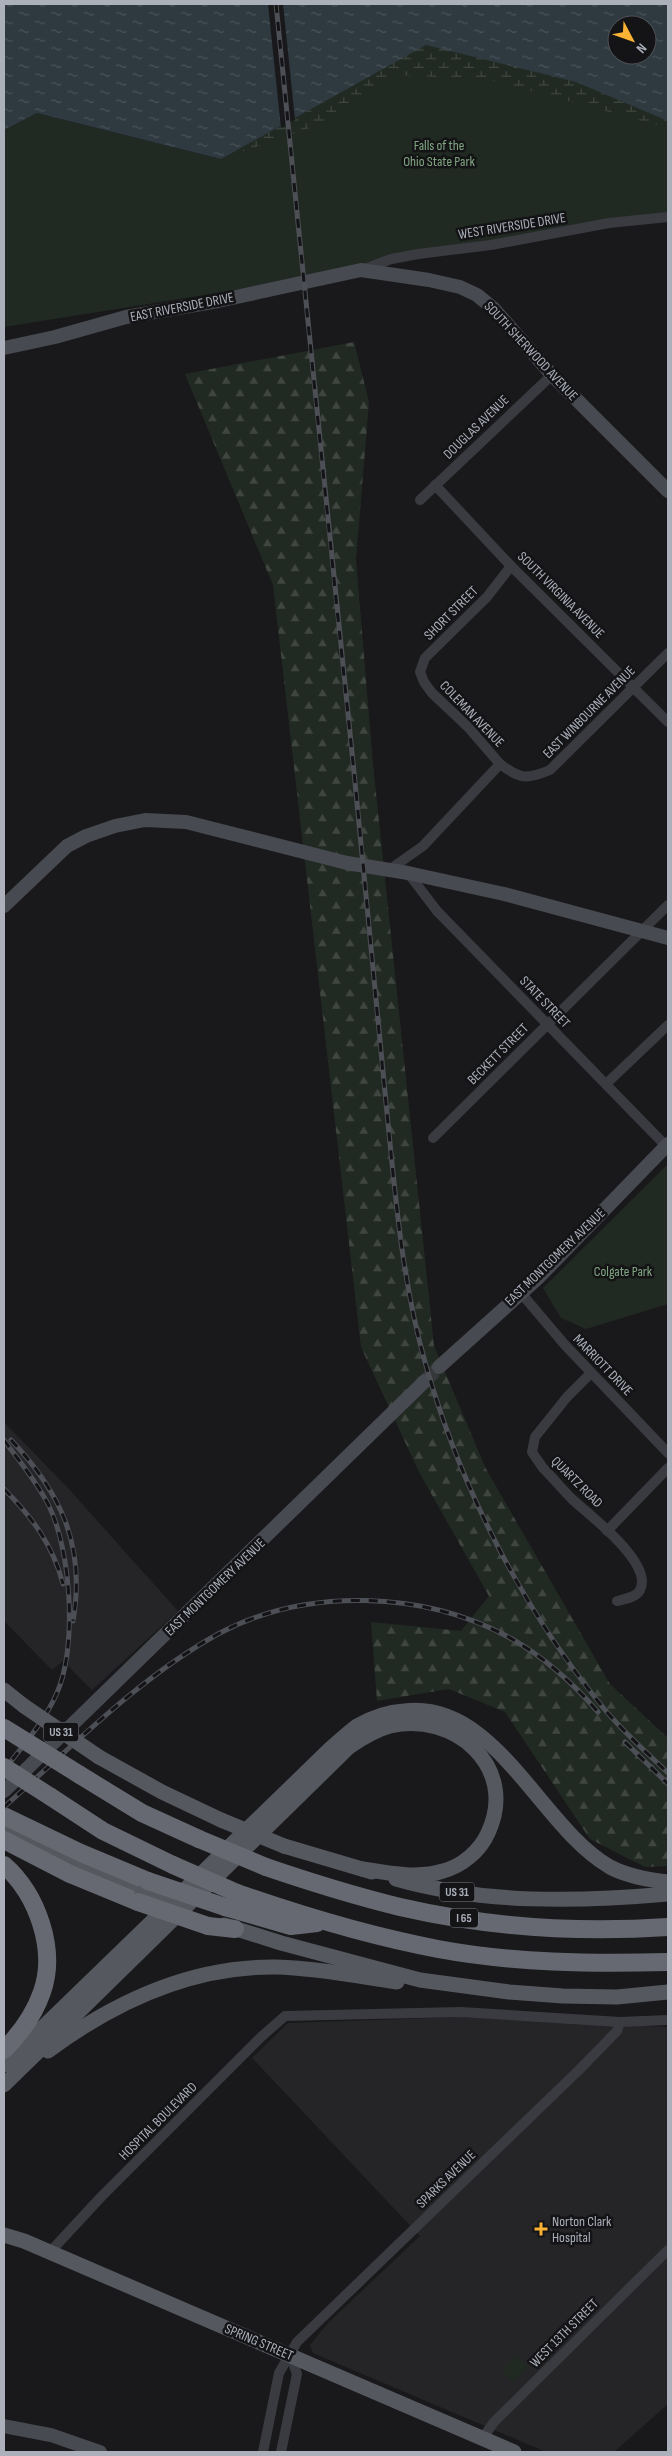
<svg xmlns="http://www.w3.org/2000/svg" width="672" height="2456" font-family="'Sofia Sans Condensed',sans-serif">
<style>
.built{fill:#252528}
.green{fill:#212a22}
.forest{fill:url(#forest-firs)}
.wetland{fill:url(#wetland-marsh);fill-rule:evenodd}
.water{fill:url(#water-ripples);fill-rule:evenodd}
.pier{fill:#19191b}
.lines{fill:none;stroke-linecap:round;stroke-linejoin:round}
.secondary-tunnel{stroke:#36373b;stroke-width:14;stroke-dasharray:14 7;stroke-linecap:butt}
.street{stroke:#3a3b41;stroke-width:10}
.secondary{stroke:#484a51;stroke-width:14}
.primary{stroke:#565860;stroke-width:15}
.highway{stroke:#666972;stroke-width:18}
.rail-casing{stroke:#4d4f56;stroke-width:5}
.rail{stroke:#141416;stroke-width:3;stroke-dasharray:9;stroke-linecap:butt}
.primary-bridge{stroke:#565860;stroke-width:15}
.highway-bridge{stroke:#666972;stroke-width:18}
.poi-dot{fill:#f9b234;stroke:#141416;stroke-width:2}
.labels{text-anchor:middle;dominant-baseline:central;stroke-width:5;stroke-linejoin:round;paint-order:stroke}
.shield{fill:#141416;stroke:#7e818a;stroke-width:1}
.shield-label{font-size:12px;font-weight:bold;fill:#abb0bb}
.park-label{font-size:14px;fill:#82a783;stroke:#141416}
.street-label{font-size:14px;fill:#abb0bb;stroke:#141416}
.poi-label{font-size:14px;fill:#abb0bb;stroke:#141416;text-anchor:start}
</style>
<defs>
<pattern id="forest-firs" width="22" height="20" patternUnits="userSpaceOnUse" patternTransform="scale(1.25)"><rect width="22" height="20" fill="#212a22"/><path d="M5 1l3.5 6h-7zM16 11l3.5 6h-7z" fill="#3f4640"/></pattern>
<pattern id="wetland-marsh" width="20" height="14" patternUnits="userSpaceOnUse" patternTransform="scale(1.25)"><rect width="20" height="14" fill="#212a22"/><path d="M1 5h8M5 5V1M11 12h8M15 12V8" fill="none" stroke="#3f4640"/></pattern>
<pattern id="water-ripples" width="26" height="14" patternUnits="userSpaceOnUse" patternTransform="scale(1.25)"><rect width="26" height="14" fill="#2e3940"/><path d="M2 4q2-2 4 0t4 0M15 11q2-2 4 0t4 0" fill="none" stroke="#4a535a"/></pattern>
</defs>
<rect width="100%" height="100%" fill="#19191b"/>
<g class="built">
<polygon points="4,1422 67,1487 178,1611 92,1690 63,1661 52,1670 4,1621"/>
<polygon points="463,2017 668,2027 668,2404 614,2452 546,2452 313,2353 310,2345 328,2323 420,2236 252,2058 288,2023"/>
</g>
<g class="green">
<polygon points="426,45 668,121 668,218 609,223 361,270 4,327 4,130 37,113 221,159"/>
<polygon points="668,1164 668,1304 586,1329 561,1318 543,1288"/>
<polygon points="517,2355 528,2367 513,2382 502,2370"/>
</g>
<polygon class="forest" points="354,342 369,402 356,560 373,764 434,1346 486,1469 610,1684 668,1738 668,1866 645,1867 590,1839 505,1712 449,1689 377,1701 371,1622 461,1631 489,1596 419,1472 361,1347 273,585 185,374"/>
<path class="wetland" d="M207 4H668V128L491 80 400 75 324 123 221 159ZM617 25H647V55H617Z"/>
<path class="water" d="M4 4H668V121L576 82 426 45 221 159 37 113 4 130ZM617 25H647V55H617Z"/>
<polygon class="pier" points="268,4 283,4 295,120 281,128"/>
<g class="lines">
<polyline class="secondary-tunnel" points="425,1381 439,1367"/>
<g class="street">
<polyline points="362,270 391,259 418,254 491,245 609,223 668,217"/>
<polyline points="435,485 511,566 668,722"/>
<polyline points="420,500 552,375"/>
<polyline points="500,764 468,727 432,693 424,682 420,672 425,658 487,597 511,566"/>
<path d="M389 870 423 846 500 764C520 779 526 780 550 770L668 653"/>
<polyline points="408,873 437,911 666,1146"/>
<polyline points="606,1084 668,1025"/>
<polyline points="433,1138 668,905"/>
<polyline points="521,1293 565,1345 668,1453"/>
<path d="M591 1373 567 1397 535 1437 532 1452 543 1468C553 1478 562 1489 572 1499 589 1515 654 1563 640 1590 637 1597 625 1599 617 1601"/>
<polyline points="607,1531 668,1468"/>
<polyline points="50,2252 101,2197 261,2037 285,2016 461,2012 620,2022 668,2020"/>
<polyline points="482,2439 494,2422 668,2250"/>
<polyline points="263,2452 279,2373 297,2342 579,2070 617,2031 620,2022"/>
<polyline points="281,2452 297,2374 290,2355"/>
</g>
<g class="secondary">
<polyline points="4,348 55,337 126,317 218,301 361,270 429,280 460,287 477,295 494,309 552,375 668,491"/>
<polyline points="4,906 67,846 86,836 115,826 145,820 186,822 347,863 408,873 504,894 668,938"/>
<polyline points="439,1367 539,1277 668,1144"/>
<polyline points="4,1791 425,1381"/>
<polyline points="4,2426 51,2435 100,2452"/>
</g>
<g class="primary">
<polyline points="4,1690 24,1706"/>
<polyline points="99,1757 162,1792 221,1820"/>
<polyline points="11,1828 75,1863 142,1893"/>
<polyline points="284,1846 372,1872"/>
<path d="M396 1879C484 1904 578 1902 668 1894"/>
<polyline points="224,1925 281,1943 420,1980 509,1992 563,1996 617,1997 668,1992"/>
<path d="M48 2051C114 2002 192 1966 276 1967 316 1968 357 1976 397 1982"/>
<path d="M4 2065 331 1748C339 1741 348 1733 357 1726 371 1718 388 1712 404 1711 496 1700 540 1827 610 1867 627 1876 649 1880 668 1882"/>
<path d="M4 2085 349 1747C362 1738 375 1730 390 1726 454 1711 519 1767 488 1833 480 1851 462 1866 443 1871 418 1879 388 1873 363 1869"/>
<polyline points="4,2235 24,2241 514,2452"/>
</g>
<g class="highway">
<polyline points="80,1775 142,1813 199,1839"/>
<polyline points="51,1797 103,1831 173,1865"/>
<polyline points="4,1816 81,1853 148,1881"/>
<polyline points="4,1840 70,1874 138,1902"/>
<path d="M4 1865C37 1894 57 1949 42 1992 34 2015 21 2033 4 2050"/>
<path d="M266 1867C310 1882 355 1896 400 1907 487 1927 580 1933 668 1927"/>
<path d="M237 1893C303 1916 369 1936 438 1949 513 1963 592 1964 668 1962"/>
<polyline points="225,1907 291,1926 317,1923"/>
<polyline points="208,1926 235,1929"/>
</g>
<defs>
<g id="rail">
<path d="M276 4C302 260 327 516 354 772 366 889 376 1006 388 1123 396 1204 403 1284 425 1362 459 1483 518 1601 597 1700 618 1727 643 1749 668 1773"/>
<path d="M4 1440C19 1461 37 1482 49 1506 71 1551 78 1649 56 1695 44 1722 22 1747 4 1770"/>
<path d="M11 1440C61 1493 86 1546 73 1621"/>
<path d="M4 1489C32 1517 53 1545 63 1584"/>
<polyline points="625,1742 668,1784"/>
<path d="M4 1807C72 1747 137 1679 218 1634 305 1587 425 1590 512 1639 545 1658 573 1683 598 1712"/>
</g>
</defs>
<use href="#rail" class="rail-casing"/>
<use href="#rail" class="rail"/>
<g class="primary-bridge">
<polyline points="24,1706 99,1757"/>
<polyline points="221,1820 284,1846"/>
<polyline points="142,1893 183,1909"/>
</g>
<g class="highway-bridge">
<polyline points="4,1728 80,1775"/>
<polyline points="4,1767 51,1797"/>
<polyline points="199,1839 266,1867"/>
<polyline points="173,1865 237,1893"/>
<polyline points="148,1881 225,1907"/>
<polyline points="138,1902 208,1926"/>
</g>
</g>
<path class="poi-dot" d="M538.5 2221.5h5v5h5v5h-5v5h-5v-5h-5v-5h5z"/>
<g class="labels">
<g class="shield">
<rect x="43.5" y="1722.5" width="35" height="19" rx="4"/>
<rect x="439.5" y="1882.5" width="35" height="19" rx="4"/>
<rect x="450" y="1908.5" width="28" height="19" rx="4"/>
</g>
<g class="shield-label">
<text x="61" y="1732">US 31</text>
<text x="457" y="1892">US 31</text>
<text x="464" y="1918">I 65</text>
</g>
<g class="park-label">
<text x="439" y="145">Falls of the<tspan x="439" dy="16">Ohio State Park</tspan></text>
<text x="623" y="1271">Colgate Park</text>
</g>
<g class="street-label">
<text transform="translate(512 226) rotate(-9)">WEST RIVERSIDE DRIVE</text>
<text transform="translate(182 307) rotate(-11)">EAST RIVERSIDE DRIVE</text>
<text transform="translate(531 351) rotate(47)">SOUTH SHERWOOD AVENUE</text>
<text transform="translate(476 427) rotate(-44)">DOUGLAS AVENUE</text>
<text transform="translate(561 595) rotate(45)">SOUTH VIRGINIA AVENUE</text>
<text transform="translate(451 613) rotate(-45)">SHORT STREET</text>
<text transform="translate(589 712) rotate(-45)">EAST WINBOURNE AVENUE</text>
<text transform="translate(472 714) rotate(46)">COLEMAN AVENUE</text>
<text transform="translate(545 1002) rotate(46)">STATE STREET</text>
<text transform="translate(498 1054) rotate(-45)">BECKETT STREET</text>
<text transform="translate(555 1257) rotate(-44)">EAST MONTGOMERY AVENUE</text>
<text transform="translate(603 1365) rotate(46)">MARRIOTT DRIVE</text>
<text transform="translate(577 1482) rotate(45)">QUARTZ ROAD</text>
<text transform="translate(215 1587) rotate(-44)">EAST MONTGOMERY AVENUE</text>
<text transform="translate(158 2121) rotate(-45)">HOSPITAL BOULEVARD</text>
<text transform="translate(446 2179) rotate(-44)">SPARKS AVENUE</text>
<text transform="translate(564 2333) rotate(-45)">WEST 13TH STREET</text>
<text transform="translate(259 2342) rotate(23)">SPRING STREET</text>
</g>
<g class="poi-label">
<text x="552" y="2221">Norton Clark<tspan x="552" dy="16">Hospital</tspan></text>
</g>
</g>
<rect width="672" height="2456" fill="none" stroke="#abb0bb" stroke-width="10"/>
<g transform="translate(632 40) rotate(131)"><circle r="24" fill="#141416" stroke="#505258"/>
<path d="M0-4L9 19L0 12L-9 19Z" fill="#f9b234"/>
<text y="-8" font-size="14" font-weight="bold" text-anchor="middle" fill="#abb0bb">N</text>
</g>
</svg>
